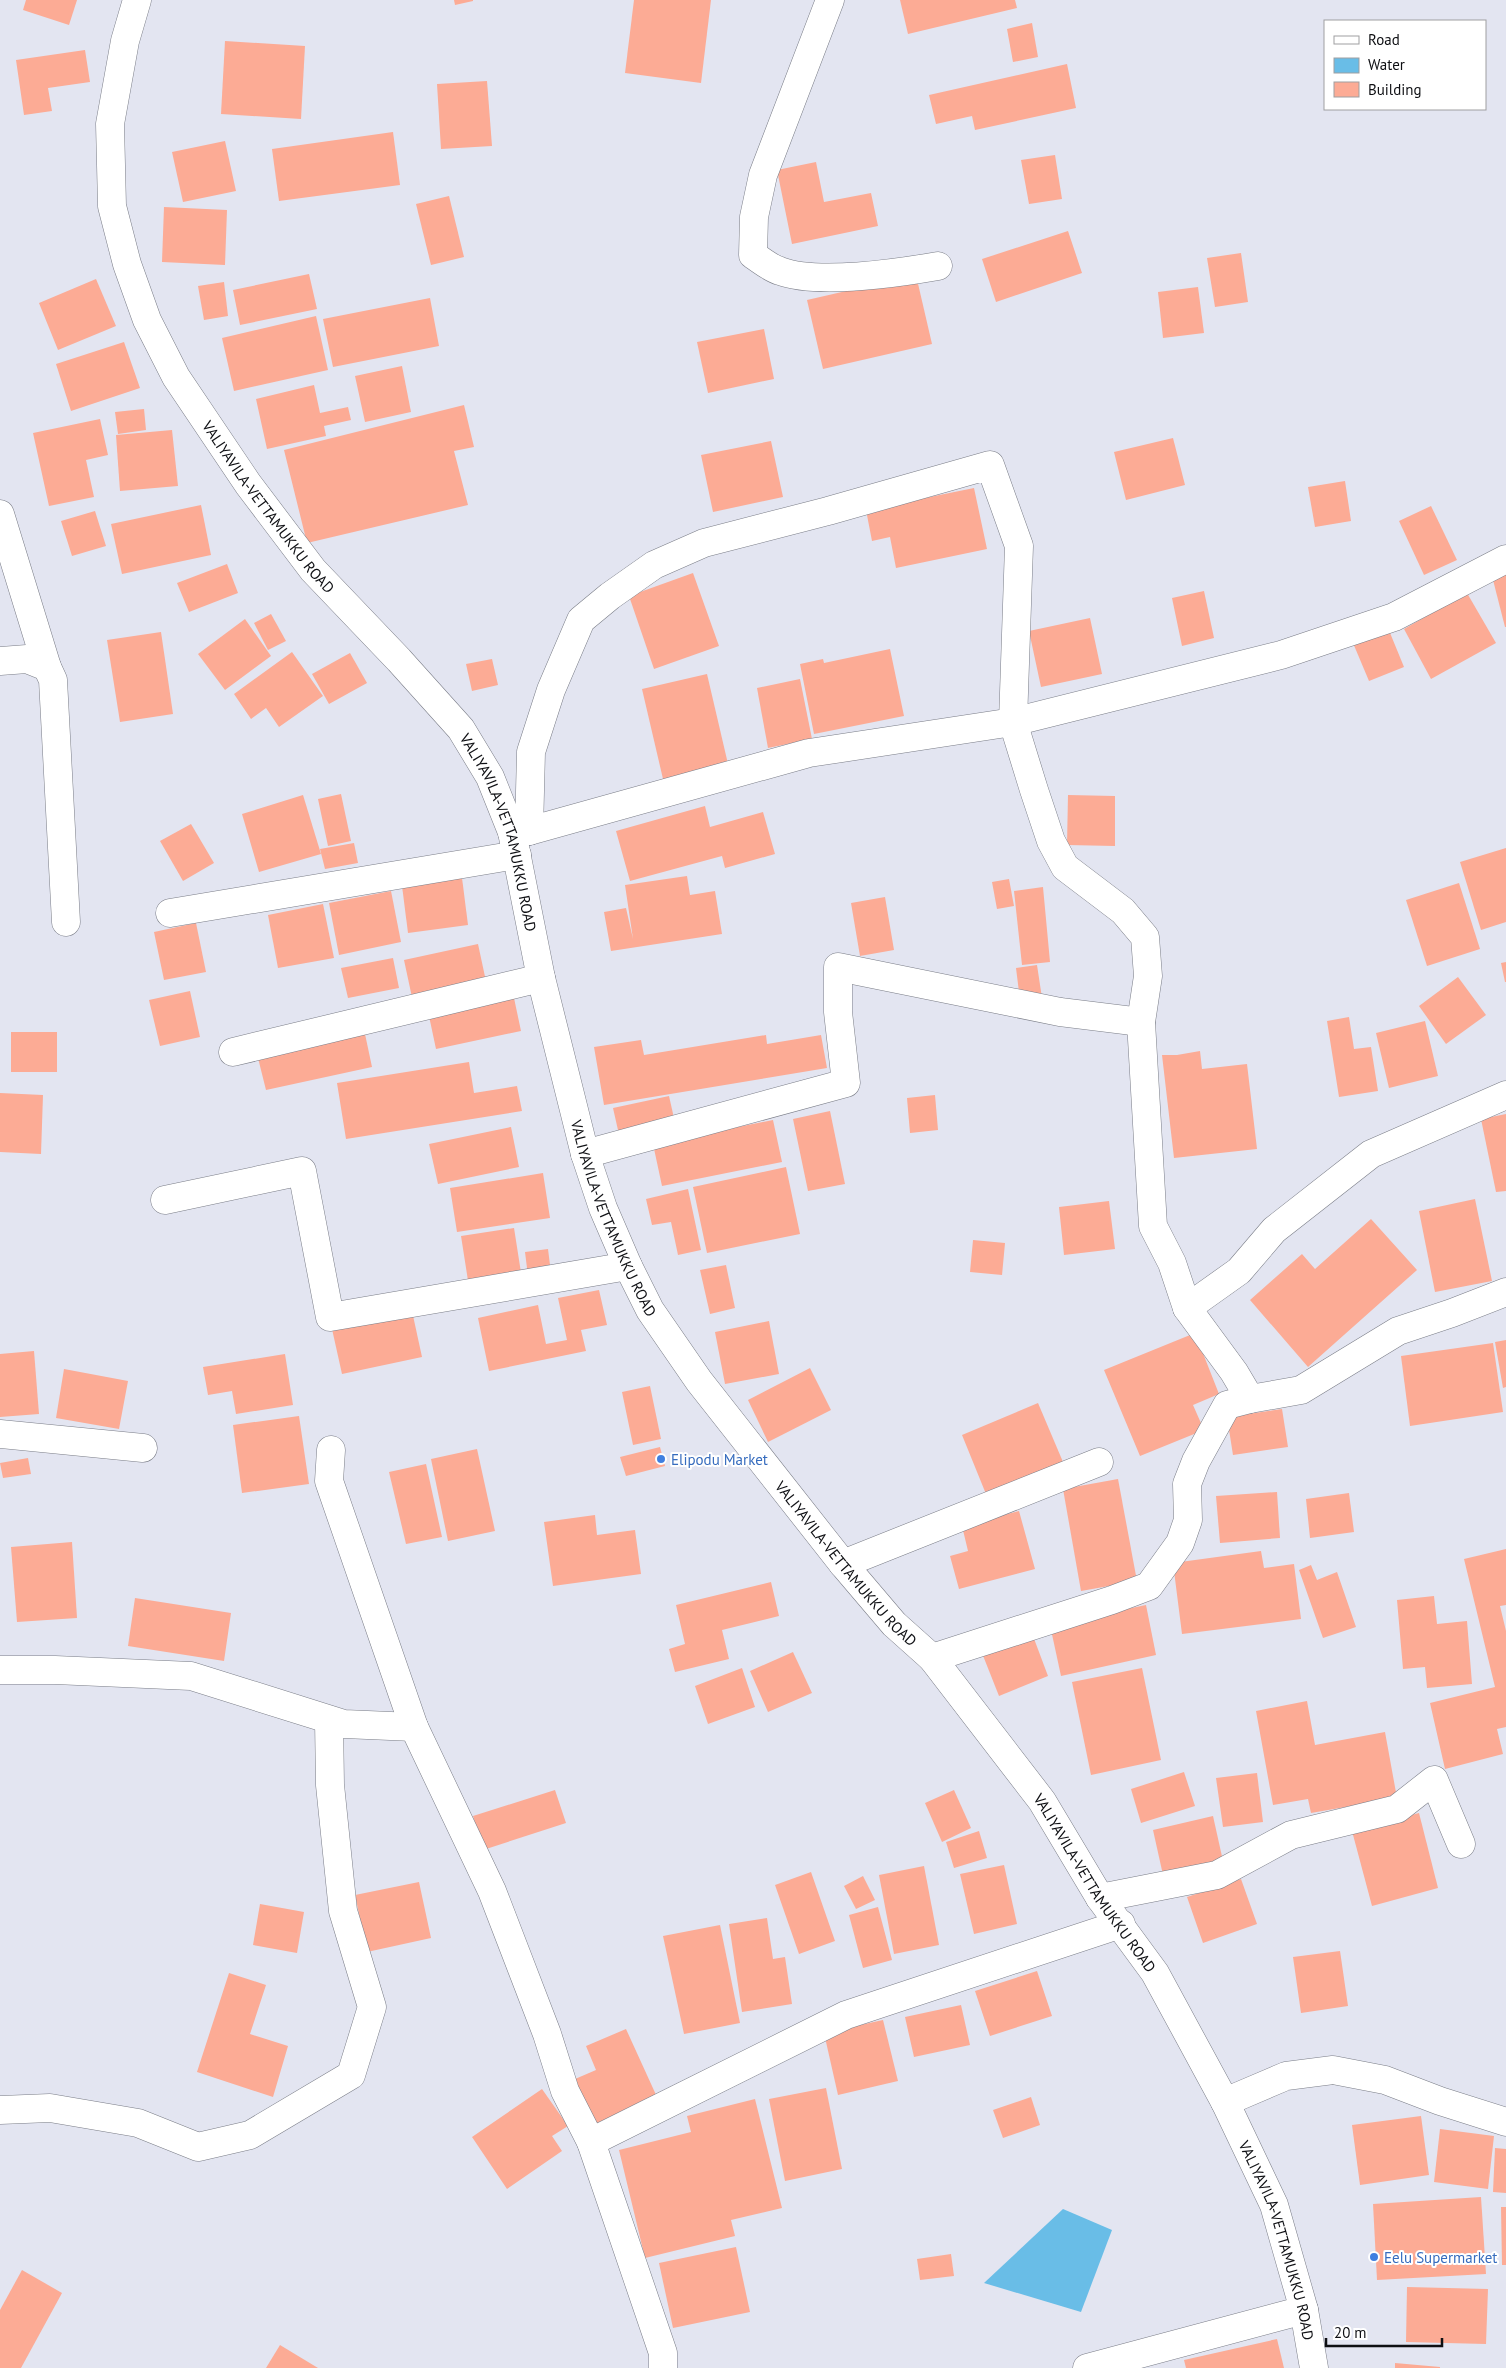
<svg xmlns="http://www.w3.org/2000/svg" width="1506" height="2368" font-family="'PT Sans',sans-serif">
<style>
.water{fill:#69bde7}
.building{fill:#fcab95}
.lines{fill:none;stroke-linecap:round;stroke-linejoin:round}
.street-casing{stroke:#7a7d87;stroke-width:29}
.secondary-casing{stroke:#7a7d87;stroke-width:29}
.street{stroke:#fff;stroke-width:28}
.secondary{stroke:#fff;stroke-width:28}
.shop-dot{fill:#3f7fe0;stroke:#fff;stroke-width:2}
.labels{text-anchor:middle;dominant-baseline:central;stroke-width:4;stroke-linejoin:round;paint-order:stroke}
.street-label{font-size:15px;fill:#0e0f13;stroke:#fff}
.shop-label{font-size:15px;fill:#366cbe;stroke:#fff;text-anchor:start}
</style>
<rect width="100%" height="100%" fill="#e3e5f1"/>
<polygon class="water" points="1063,2209 1112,2230 1081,2312 984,2283"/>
<g class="building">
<polygon points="26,0 77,0 69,25 23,10"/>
<polygon points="454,0 473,0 473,1 455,5"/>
<polygon points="634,0 711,0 701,83 625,73"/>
<polygon points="900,0 1015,0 1017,8 908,34"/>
<polygon points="1032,23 1038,57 1013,62 1007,29"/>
<polygon points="225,41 305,46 301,119 221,114"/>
<polygon points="85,50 90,82 48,88 52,111 24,115 16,60"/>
<polygon points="1067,64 1076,108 975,130 972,116 936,124 929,95"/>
<polygon points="487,81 492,146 441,149 437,84"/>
<polygon points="393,132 400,185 279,201 272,149"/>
<polygon points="225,141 236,191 183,202 172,152"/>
<polygon points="1055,155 1062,199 1029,204 1021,160"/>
<polygon points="816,162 824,202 871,193 878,226 792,244 777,170"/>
<polygon points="449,196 464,257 431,265 416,204"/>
<polygon points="164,207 227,210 225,265 162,262"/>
<polygon points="1068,231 1082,273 996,302 982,259"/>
<polygon points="1241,253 1248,302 1215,307 1207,258"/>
<polygon points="309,274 317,309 240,325 233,290"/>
<polygon points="916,275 932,344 823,369 807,300"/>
<polygon points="96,279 116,326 58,350 39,303"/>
<polygon points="224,282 228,316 204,320 198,286"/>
<polygon points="1198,287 1204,333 1163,338 1158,292"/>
<polygon points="430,298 439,346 333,367 323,319"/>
<polygon points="316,316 328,370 234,391 222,338"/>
<polygon points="764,329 774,379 708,393 697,342"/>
<polygon points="124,342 140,388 71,411 56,364"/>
<polygon points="402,366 411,412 365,422 355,376"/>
<polygon points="314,385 320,413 348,407 351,420 324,426 326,436 267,449 256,399"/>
<polygon points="464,405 474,447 454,451 468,505 307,543 284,450"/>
<polygon points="144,409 146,430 118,434 115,412"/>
<polygon points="100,419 108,455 86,460 94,497 49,506 33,433"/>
<polygon points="172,430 178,486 120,491 116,435"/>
<polygon points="1173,438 1185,485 1126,500 1114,452"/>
<polygon points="771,441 783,497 713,512 701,455"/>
<polygon points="1345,481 1351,521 1315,527 1308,487"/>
<polygon points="974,488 987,549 896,568 890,537 872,541 866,510"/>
<polygon points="201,505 211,555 122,574 111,524"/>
<polygon points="1431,506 1457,560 1424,575 1399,521"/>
<polygon points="95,511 106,546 72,556 61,521"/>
<polygon points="227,564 238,593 189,612 177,583"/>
<polygon points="1506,572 1506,627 1505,627 1492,576"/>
<polygon points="693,573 719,646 654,669 629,596"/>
<polygon points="1204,591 1214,638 1182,646 1172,598"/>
<polygon points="1467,593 1496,643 1431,679 1404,629"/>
<polygon points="271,614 286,641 268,650 254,623"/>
<polygon points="1090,618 1102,674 1041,687 1029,631"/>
<polygon points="245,619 271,656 225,690 198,654"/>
<polygon points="1388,628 1404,667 1369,681 1353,643"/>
<polygon points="161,632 173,714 120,722 107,640"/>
<polygon points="890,649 904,716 814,734 800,664 823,659 824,663"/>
<polygon points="292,652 323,696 279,727 266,708 251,719 234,694"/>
<polygon points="350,653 367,683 329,704 312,674"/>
<polygon points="492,659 498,685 472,691 466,664"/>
<polygon points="707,674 728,764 663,779 642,689"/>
<polygon points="800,679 812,739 768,748 757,688"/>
<polygon points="341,794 351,841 328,846 318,799"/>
<polygon points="303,795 321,854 259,872 242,814"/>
<polygon points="1068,795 1115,796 1115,846 1067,845"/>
<polygon points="705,806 710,827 763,812 775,854 725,868 722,856 630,881 616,831"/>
<polygon points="191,824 214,863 183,881 160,841"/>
<polygon points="354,843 358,863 325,869 320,849"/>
<polygon points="1506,848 1506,922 1481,930 1460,862"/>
<polygon points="461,870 468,925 408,933 401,878"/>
<polygon points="687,876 690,895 715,891 722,934 611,951 604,912 626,908 633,939 625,885"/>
<polygon points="1009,879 1014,906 997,909 992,882"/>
<polygon points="1459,883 1480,949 1427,966 1406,900"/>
<polygon points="1043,887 1050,962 1022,965 1014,891"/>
<polygon points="391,891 401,942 339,955 329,903"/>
<polygon points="885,897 894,950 860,956 851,903"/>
<polygon points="323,904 334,958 278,968 268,915"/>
<polygon points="196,923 206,972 164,980 154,932"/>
<polygon points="478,944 487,986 413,1002 404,960"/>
<polygon points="393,958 399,988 348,998 341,968"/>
<polygon points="1506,962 1506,982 1505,982 1501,963"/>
<polygon points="1037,965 1042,998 1020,1000 1016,968"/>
<polygon points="1458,977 1486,1015 1446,1044 1419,1006"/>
<polygon points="190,991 200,1037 160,1046 149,1000"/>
<polygon points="514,998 521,1031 436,1049 429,1016"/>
<polygon points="1349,1017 1354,1049 1371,1047 1378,1091 1339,1097 1327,1021"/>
<polygon points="1425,1021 1438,1076 1389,1088 1376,1033"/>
<rect x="11" y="1032" width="46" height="40"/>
<polygon points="365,1034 372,1067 266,1090 258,1058"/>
<polygon points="766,1035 767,1044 821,1035 827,1068 604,1105 594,1047 641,1040 644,1055"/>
<polygon points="1200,1051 1202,1069 1247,1064 1257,1149 1174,1158 1162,1055 1177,1055"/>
<polygon points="469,1062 474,1093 517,1086 522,1111 346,1139 337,1083"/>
<polygon points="0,1093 43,1095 41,1154 0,1152"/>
<polygon points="935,1095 938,1130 910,1133 907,1098"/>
<polygon points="669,1096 676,1127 620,1139 613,1108"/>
<polygon points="830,1111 845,1184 808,1191 793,1119"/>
<polygon points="1506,1114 1506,1191 1496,1192 1481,1119"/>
<polygon points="773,1120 782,1162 662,1186 653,1144"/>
<polygon points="511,1127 519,1167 438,1184 429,1144"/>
<polygon points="786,1167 800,1234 707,1253 693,1187"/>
<polygon points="543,1173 550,1218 457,1232 450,1188"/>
<polygon points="688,1189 701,1250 678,1255 671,1222 652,1225 646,1199"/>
<polygon points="1475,1199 1492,1281 1435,1292 1419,1211"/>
<polygon points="1109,1201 1115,1249 1064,1255 1059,1207"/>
<polygon points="1371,1219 1417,1270 1308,1367 1250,1300 1302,1254 1315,1269"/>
<polygon points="514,1228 522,1279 469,1287 461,1236"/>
<polygon points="973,1240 1005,1243 1002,1275 970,1272"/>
<polygon points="548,1249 551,1273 528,1276 525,1252"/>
<polygon points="726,1265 735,1308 710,1314 700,1270"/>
<polygon points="599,1290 607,1325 581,1330 586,1351 489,1371 478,1318 538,1305 546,1344 567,1340 558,1298"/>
<polygon points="412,1311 422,1357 342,1374 332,1329"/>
<polygon points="769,1321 779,1374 725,1384 715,1332"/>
<polygon points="1195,1333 1219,1394 1193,1405 1204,1430 1140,1456 1104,1370"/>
<polygon points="1506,1340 1506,1387 1503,1388 1495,1342"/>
<polygon points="1493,1343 1503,1412 1410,1426 1401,1356"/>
<polygon points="34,1351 39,1414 0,1417 0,1354"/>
<polygon points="285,1354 293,1405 236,1414 232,1391 208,1395 203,1367"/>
<polygon points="810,1368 831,1410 768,1442 748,1400"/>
<polygon points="64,1369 128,1381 119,1429 56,1418"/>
<polygon points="650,1386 661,1439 633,1445 622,1392"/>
<polygon points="1038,1403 1063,1462 986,1494 962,1435"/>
<polygon points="1282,1409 1288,1447 1233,1455 1227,1417"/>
<polygon points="299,1416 309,1484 242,1493 233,1425"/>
<polygon points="660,1447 665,1466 626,1476 620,1457"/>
<polygon points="477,1449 495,1531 448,1541 431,1459"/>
<polygon points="28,1458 31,1474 3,1478 0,1463"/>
<polygon points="426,1464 442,1537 406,1544 389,1472"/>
<polygon points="1118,1479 1137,1581 1081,1591 1063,1489"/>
<polygon points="1277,1492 1280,1538 1220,1543 1216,1496"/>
<polygon points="1349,1493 1354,1532 1310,1538 1306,1499"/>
<polygon points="1019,1511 1035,1569 959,1589 950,1556 968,1551 962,1526"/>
<polygon points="595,1515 597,1535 635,1530 641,1574 553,1586 544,1522"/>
<polygon points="72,1542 77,1618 17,1622 11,1547"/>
<polygon points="1506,1549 1506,1605 1500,1606 1506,1631 1506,1727 1497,1729 1503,1754 1445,1769 1430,1703 1495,1687 1464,1559"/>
<polygon points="1261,1551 1264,1568 1294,1564 1301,1619 1182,1634 1173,1563"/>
<polygon points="1311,1565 1317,1580 1337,1572 1356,1627 1323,1638 1299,1570"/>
<polygon points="771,1582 779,1616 722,1630 729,1659 675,1672 669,1649 685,1644 676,1605"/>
<polygon points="1434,1596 1437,1624 1467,1621 1472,1684 1427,1688 1425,1667 1403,1669 1397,1600"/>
<polygon points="135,1598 231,1613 224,1661 128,1646"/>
<polygon points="1146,1605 1156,1655 1061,1676 1050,1625"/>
<polygon points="1030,1628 1048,1676 999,1696 980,1648"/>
<polygon points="793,1652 812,1693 768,1712 750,1671"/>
<polygon points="742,1668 755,1707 708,1724 695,1686"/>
<polygon points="1142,1668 1161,1760 1091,1775 1072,1682"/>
<polygon points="1307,1701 1315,1745 1385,1732 1397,1798 1311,1813 1308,1799 1273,1805 1256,1711"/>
<polygon points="1184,1772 1195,1806 1141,1823 1131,1789"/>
<polygon points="1257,1773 1263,1822 1223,1827 1216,1778"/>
<polygon points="555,1790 566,1823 483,1850 473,1816"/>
<polygon points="954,1790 971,1828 942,1842 925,1803"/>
<polygon points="1419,1813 1438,1888 1372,1906 1352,1831"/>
<polygon points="1213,1816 1223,1861 1163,1875 1153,1830"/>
<polygon points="979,1831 987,1858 954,1868 946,1842"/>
<polygon points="1004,1865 1017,1924 974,1934 960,1874"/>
<polygon points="924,1866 939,1945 894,1954 879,1875"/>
<polygon points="811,1872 835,1941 799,1954 775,1885"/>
<polygon points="863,1876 875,1900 856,1909 844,1886"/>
<polygon points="1241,1879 1257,1924 1203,1943 1187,1897"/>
<polygon points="419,1882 431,1938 367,1952 355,1895"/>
<polygon points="260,1904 304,1912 297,1953 253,1945"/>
<polygon points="878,1907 892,1960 863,1968 849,1915"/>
<polygon points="767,1918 773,1959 785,1957 792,2004 742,2012 729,1924"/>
<polygon points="720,1925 740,2023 684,2034 663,1936"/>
<polygon points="1340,1951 1348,2006 1301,2013 1293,1957"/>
<polygon points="1037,1971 1052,2016 990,2036 975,1991"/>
<polygon points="229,1973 266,1985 250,2034 288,2046 273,2097 197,2072"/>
<polygon points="961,2005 970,2045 914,2057 905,2017"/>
<polygon points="883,2020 898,2081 838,2095 824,2033"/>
<polygon points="626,2029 657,2097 595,2124 575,2079 596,2070 586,2046"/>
<polygon points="826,2088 842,2169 785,2181 769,2099"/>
<polygon points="542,2089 568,2126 552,2136 562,2151 507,2189 472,2137"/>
<polygon points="1031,2097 1040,2125 1003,2138 993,2110"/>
<polygon points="755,2099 782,2208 731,2220 735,2236 645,2258 619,2150 691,2132 687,2116"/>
<polygon points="1421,2116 1429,2175 1360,2185 1352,2125"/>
<polygon points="1440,2129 1494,2136 1488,2189 1434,2182"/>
<polygon points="1495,2148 1506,2149 1506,2193 1493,2192"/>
<polygon points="1481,2197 1486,2274 1377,2280 1373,2204"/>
<polygon points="1501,2207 1506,2207 1506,2265 1502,2265"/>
<polygon points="736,2247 750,2312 673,2328 659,2263"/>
<polygon points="951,2254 954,2276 920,2280 917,2259"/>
<polygon points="22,2270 62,2293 21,2368 0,2368 0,2310"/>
<polygon points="1407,2287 1488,2289 1486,2344 1406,2342"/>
<polygon points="1277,2339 1284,2368 1186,2368 1184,2360"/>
<polygon points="280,2345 318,2368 266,2368"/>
<polygon points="1395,2363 1440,2367 1440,2368 1395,2368"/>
</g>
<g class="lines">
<defs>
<g id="street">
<path d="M830 0 763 175 754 217 753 255C761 260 770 268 780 271 817 285 898 273 938 266"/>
<polyline points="0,514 47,667"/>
<polyline points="0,661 27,659 47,667 53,680 66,922"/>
<polyline points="529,831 809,753 1013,722 1281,655 1394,617 1506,559"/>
<polyline points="512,832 529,831 531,752 551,690 581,620 610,596 654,565 704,543 828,511 990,465 1019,546 1013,722 1034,790 1051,841 1065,867 1123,911 1145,937 1148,976 1141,1022 1153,1226 1172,1263 1187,1308"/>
<polyline points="170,913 517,855"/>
<polyline points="233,1052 541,978"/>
<polyline points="585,1154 846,1083 838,1012 838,967 1060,1012 1141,1022"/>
<polyline points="165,1200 302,1171 330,1317 628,1266"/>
<polyline points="1250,1399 1301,1390 1398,1331 1452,1313 1506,1292"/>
<polyline points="0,1434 143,1448"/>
<polyline points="331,1450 329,1481 414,1727 492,1891 547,2034 565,2091 591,2142 663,2353 663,2368"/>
<polyline points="843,1564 1099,1462"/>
<polyline points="932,1658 1112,1600 1149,1586 1180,1543 1188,1520 1187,1484 1196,1461 1227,1405 1250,1399 1234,1372 1187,1308 1239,1271 1274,1230 1371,1154 1506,1095"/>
<polyline points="0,1670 55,1670 191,1676 344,1724 414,1727"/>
<polyline points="1100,1898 1217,1875 1291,1835 1397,1809 1434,1780 1461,1844"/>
<polyline points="1225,2102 1286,2076 1333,2070 1385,2080 1440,2101 1506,2122"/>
<polyline points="0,2110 50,2108 138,2123 198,2147 250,2135 351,2075 372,2007 343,1911 330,1785 329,1720"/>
<polyline points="591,2142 846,2015 1121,1924"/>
<polyline points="1087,2368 1304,2310"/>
</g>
<g id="secondary">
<path id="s1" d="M137 0 125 41 110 124 112 206 127 264 147 320 176 377 248 484 313 570 399 660 461 729 490 777 512 832 541 978 585 1154 603 1208 628 1266 650 1310 699 1381 843 1564 894 1624 932 1658 1042 1801 1100 1898 1155 1973 1225 2102 1274 2205 1304 2310 1314 2368"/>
</g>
</defs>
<use href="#street" class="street-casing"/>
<use href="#secondary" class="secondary-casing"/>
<use href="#street" class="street"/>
<use href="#secondary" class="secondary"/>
</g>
<g class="shop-dot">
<circle cx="661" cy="1459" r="5"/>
<circle cx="1374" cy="2257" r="5"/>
</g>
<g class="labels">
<g class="street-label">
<text stroke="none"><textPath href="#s1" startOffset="552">VALIYAVILA-VETTAMUKKU ROAD</textPath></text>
<text stroke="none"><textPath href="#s1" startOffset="958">VALIYAVILA-VETTAMUKKU ROAD</textPath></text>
<text stroke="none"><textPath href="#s1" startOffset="1362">VALIYAVILA-VETTAMUKKU ROAD</textPath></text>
<text stroke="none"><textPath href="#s1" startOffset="1782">VALIYAVILA-VETTAMUKKU ROAD</textPath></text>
<text stroke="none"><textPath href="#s1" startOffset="2188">VALIYAVILA-VETTAMUKKU ROAD</textPath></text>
<text stroke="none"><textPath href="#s1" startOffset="2592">VALIYAVILA-VETTAMUKKU ROAD</textPath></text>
</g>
<g class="shop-label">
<text x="671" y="1459">Elipodu Market</text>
<text x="1384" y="2257">Eelu Supermarket</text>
</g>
</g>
<rect x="1324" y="20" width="162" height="90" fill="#ffffff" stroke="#9f9fa1"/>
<rect x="1334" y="36" width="25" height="8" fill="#ffffff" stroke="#9f9fa1"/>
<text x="1368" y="45" font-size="15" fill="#0e0f13">Road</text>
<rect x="1334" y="58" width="25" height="15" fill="#69bde7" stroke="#9f9fa1"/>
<text x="1368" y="70" font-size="15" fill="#0e0f13">Water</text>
<rect x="1334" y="82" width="25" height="15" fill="#fcab95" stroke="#9f9fa1"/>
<text x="1368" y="95" font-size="15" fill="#0e0f13">Building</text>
<path d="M1326 2338v8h116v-8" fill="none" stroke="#0e0f13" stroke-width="2.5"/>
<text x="1334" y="2338" font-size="15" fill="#0e0f13" stroke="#ffffff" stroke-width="4" paint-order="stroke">20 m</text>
</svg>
